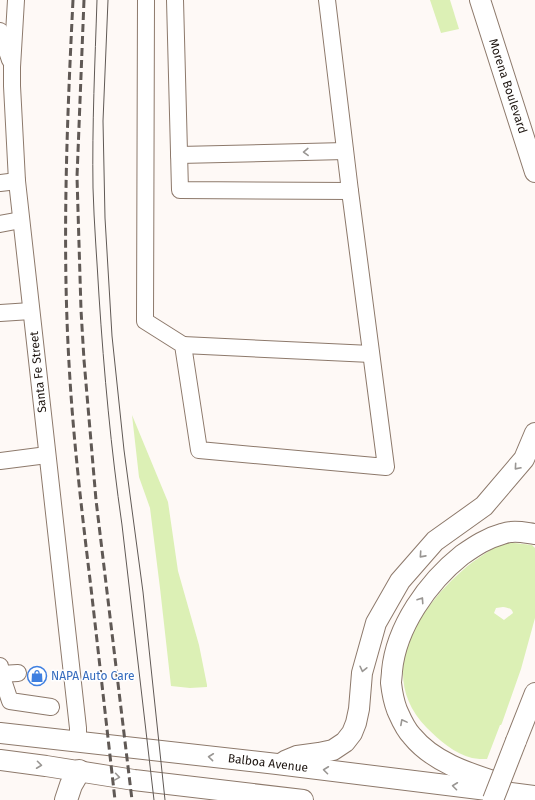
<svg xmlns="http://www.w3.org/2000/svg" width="535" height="800" font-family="'Fira Sans',sans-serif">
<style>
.green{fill:#dcf0b5;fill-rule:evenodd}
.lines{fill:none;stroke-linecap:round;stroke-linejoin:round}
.minor-casing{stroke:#8d796b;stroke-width:18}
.major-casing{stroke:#8d796b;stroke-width:22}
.highway-casing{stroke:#8d796b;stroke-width:24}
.minor{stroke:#fff;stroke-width:16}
.major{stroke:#fff;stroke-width:20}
.highway{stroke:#fff;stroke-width:22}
.tram{stroke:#605955;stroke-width:1}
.rail{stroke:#605955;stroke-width:3;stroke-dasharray:8 4;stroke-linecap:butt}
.major-bridge-casing{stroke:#8d796b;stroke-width:22;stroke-linecap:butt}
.major-bridge{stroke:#fff;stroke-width:20}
.oneway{stroke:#999693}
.labels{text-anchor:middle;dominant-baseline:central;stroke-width:3;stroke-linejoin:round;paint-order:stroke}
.street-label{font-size:12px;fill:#1d1510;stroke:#fff}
.shop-label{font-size:12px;fill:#366cbe;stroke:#fff;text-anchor:start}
</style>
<rect width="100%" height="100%" fill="#fef9f6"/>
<g class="green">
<polygon points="430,0 450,0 459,29 441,33"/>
<polygon points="132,415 168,502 178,571 199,645 207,685 207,687 190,688 171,686 160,588 150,508 139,477"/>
<path d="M506 542 532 545 535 548V618L521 669 502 723 501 725H500L487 759C482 759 477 759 472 758 455 754 439 740 427 728 375 675 417 610 463 570 474 560 488 552 500 544ZM503 607C508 608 512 608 513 613L504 620 494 613 496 608Z"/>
</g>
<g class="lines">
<defs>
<g id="minor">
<polyline points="16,0 12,67 12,86 17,181 78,728 78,742"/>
<polyline points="146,0 145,321 183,345 199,450 386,467 350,191"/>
<polyline points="175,0 180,190 350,191 327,0"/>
<polyline points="0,31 10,60"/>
<polyline points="179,155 345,151"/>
<polyline points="0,183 17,181"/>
<polyline points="0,224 21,220"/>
<polyline points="0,313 31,311"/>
<polyline points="183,345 371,354"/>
<polyline points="0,461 47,455"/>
<polyline points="0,666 1,674 10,701 51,707"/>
<polyline points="0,674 18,673"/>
</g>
<g id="major">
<polyline points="480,0 535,172"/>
<polyline points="0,733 277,764 535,796"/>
<polyline points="516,741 535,693"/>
<polyline points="0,760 46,766 134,780 303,800"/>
<polyline points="285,761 297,756 319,753 333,750 345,742 352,733 356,723 359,709 362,673 376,623 400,581 435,541 484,506 524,459 535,433"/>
<path d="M499 783C468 773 433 762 412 736 405 729 401 719 397 710 394 702 392 692 391 683 391 680 392 675 392 671 396 627 428 582 462 555 475 546 487 538 502 534 505 533 508 532 511 532 519 531 527 533 535 534"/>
</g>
<polyline id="highway" points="66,800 71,785 79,771"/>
</defs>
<use href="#minor" class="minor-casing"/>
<use href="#major" class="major-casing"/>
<use href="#highway" class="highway-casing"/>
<use href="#minor" class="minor"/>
<use href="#major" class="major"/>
<use href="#highway" class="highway"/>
<g class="tram">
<path d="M97 0C95 62 92 125 93 188 94 224 97 260 99 296 104 373 111 449 122 525L154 800"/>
<polyline points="108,0 103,121 105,218 112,336 124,450 143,592 165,800"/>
</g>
<g class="rail">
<path d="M73 0C67 121 62 242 69 363 73 438 82 513 91 588 99 658 107 729 115 800"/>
<polyline points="84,0 77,177 81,310 84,360 96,500 132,800"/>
</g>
<defs>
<polyline id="major-bridge" points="493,800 516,741"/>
</defs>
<use href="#major-bridge" class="major-bridge-casing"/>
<use href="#major-bridge" class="major-bridge"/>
</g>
<defs><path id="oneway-chevron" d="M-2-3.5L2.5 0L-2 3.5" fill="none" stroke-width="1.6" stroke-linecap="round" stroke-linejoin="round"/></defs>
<g class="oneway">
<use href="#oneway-chevron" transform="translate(306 152) rotate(178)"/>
<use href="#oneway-chevron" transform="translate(517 467) rotate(131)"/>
<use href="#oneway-chevron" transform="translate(422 555) rotate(132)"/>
<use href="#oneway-chevron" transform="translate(421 600) rotate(-56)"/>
<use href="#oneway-chevron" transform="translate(363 669) rotate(103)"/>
<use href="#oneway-chevron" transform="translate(403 722) rotate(-118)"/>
<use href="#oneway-chevron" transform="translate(211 757) rotate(-174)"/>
<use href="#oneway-chevron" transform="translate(39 765) rotate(7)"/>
<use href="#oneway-chevron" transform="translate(326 770) rotate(-173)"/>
<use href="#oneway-chevron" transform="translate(117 777) rotate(9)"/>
<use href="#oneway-chevron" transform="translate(455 786) rotate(-173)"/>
</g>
<defs>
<symbol id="shop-ring" viewBox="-11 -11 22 22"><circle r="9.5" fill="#fff" stroke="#3f7fe0" stroke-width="1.5"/><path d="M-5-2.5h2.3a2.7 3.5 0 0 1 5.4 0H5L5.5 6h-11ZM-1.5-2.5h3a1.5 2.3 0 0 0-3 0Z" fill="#3f7fe0"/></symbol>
</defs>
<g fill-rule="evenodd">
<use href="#shop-ring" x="26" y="665" width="22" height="22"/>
</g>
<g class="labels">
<g class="street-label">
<text transform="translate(508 86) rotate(72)">Morena Boulevard</text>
<text transform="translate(38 372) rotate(-96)">Santa Fe Street</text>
<text transform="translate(268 763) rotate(7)">Balboa Avenue</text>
</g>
<g class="shop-label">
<text x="51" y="676">NAPA Auto Care</text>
</g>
</g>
</svg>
